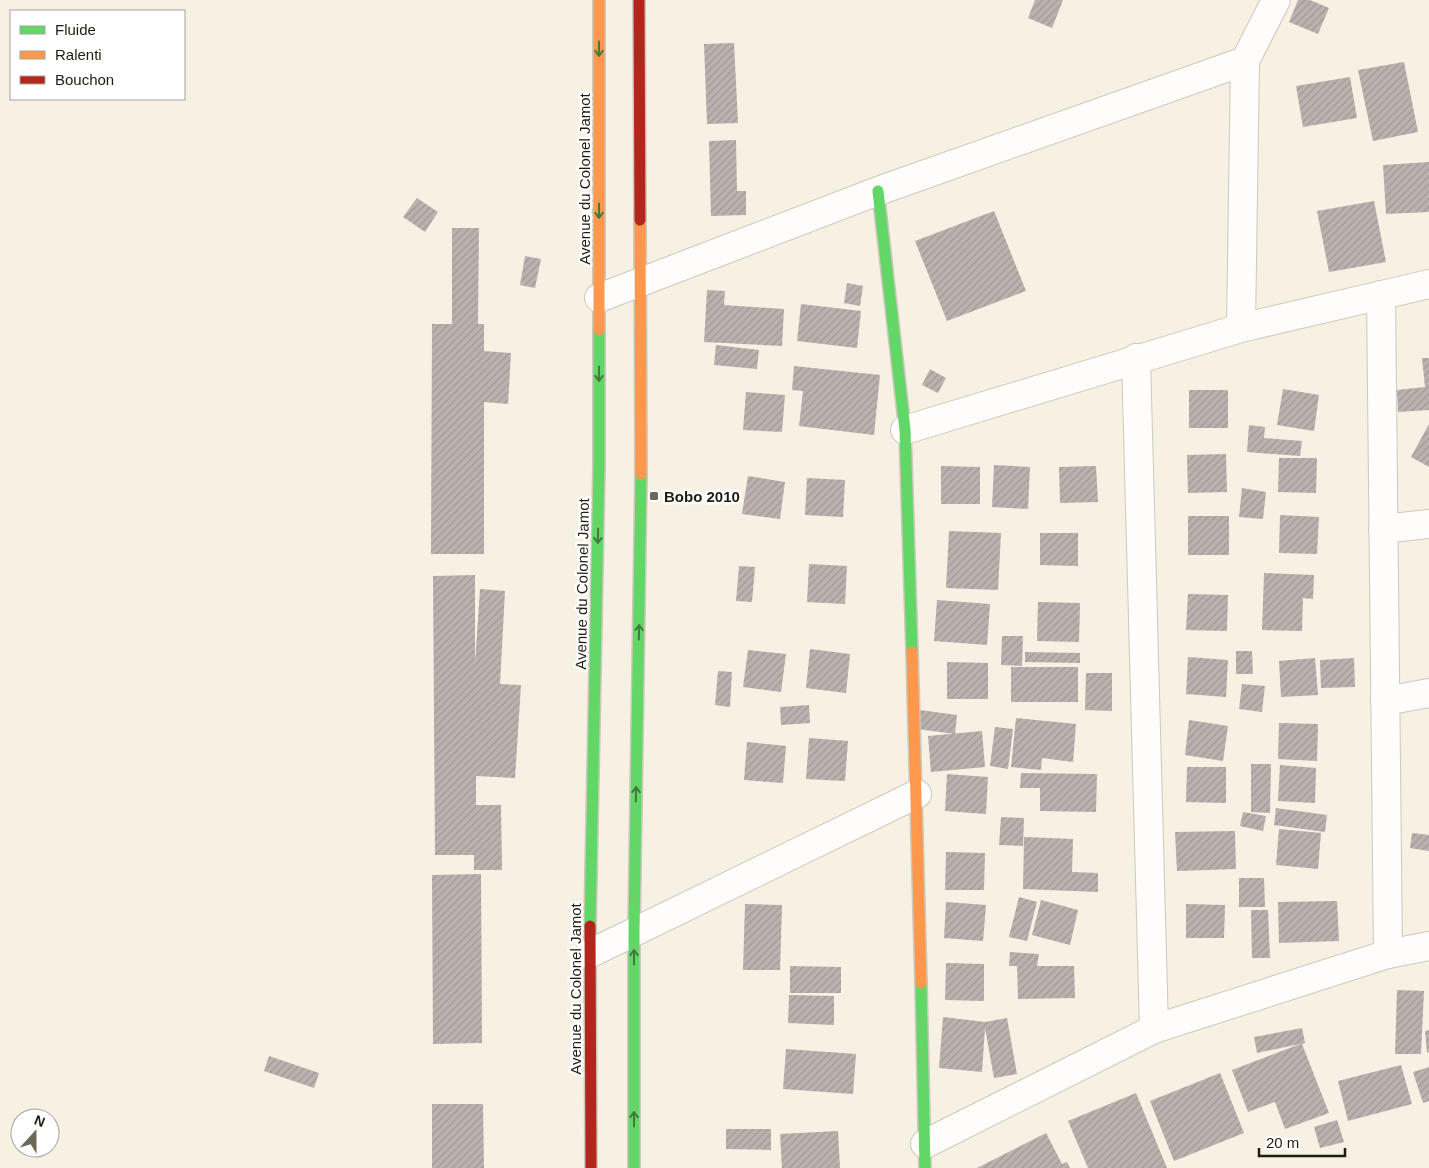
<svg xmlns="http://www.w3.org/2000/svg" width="1429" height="1168" font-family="Helvetica,sans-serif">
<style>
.building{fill:url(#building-hatch)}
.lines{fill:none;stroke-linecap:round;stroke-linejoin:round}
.street-casing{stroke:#cdc8bc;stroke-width:30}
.fast-casing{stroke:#cdc8bc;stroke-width:14}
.slow-casing{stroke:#cdc8bc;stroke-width:14}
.jam-casing{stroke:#cdc8bc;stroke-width:14}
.street{stroke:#fefdfb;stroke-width:28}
.fast{stroke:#63d668;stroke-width:11}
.slow{stroke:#ff974d;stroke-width:11}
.jam{stroke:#b3261e;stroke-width:11}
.oneway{stroke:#42793c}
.poi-dot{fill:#6b675a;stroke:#fff;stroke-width:2}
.labels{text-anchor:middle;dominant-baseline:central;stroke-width:5;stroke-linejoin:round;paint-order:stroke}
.street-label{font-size:15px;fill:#201c10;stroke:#fff}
.poi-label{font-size:15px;font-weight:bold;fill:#201c10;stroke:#fff;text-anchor:start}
</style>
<defs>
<pattern id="building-hatch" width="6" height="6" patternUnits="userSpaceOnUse" patternTransform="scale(1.25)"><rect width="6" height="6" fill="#bab2af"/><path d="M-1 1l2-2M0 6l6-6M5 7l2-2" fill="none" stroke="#a09896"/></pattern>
</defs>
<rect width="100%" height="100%" fill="#f6f1e3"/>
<g class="building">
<polygon points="1035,0 1063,0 1052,28 1028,18"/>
<polygon points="1298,0 1310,0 1329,8 1318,34 1289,22"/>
<polygon points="734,43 738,123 707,124 704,44"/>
<polygon points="1404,62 1418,132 1373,141 1358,70"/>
<polygon points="1350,77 1357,118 1303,127 1296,86"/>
<polygon points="736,140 737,191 746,191 746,215 711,216 709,141"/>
<polygon points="1429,162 1429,212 1386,214 1383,165"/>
<polygon points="417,198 438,212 425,232 403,217"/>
<polygon points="1374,201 1386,262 1329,272 1317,211"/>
<polygon points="994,211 1026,291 947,321 915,241"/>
<polygon points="452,228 479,228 478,324 484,324 484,351 511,353 508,404 484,402 484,554 431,554 432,324 452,324"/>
<polygon points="525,256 541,259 535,288 520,285"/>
<polygon points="847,283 863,286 860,306 844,303"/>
<polygon points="707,290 725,291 724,305 784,309 782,346 704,342"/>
<polygon points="801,304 861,311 857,348 797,341"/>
<polygon points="716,345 759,350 757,369 714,365"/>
<polygon points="1422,358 1429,358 1429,410 1398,412 1397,390 1425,387"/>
<polygon points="794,366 880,375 874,435 799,426 803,391 792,390"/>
<polygon points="930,369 946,378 938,393 922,385"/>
<polygon points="1283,389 1319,395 1314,431 1277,425"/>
<rect x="1189" y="390" width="39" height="38"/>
<polygon points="746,392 785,395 782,432 743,430"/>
<polygon points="1429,424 1429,467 1411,457"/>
<polygon points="1249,425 1265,427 1264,438 1302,441 1300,456 1247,452"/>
<polygon points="1226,454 1227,492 1188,493 1187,455"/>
<polygon points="1279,458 1317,458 1316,493 1278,492"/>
<polygon points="994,465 1030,467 1028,509 992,507"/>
<polygon points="941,466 980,467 980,504 941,504"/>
<polygon points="1096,466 1098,502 1060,503 1059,467"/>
<polygon points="748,476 785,482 780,519 742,514"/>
<polygon points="807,478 845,480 843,517 805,515"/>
<polygon points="1242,488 1266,492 1263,519 1239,517"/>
<polygon points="1280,515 1319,517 1317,554 1279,553"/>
<rect x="1188" y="516" width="41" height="39"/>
<polygon points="949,531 1001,533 998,590 946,588"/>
<polygon points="1040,533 1078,533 1078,566 1040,565"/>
<polygon points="809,564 847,566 845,604 807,602"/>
<polygon points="739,566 755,567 752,602 736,601"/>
<polygon points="1264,573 1314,575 1313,599 1303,598 1302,631 1262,630"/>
<polygon points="475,575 475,664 480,589 505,591 500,684 521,685 515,778 476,776 476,805 501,805 502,870 474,870 474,855 435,855 433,576"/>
<polygon points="1188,594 1228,595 1227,631 1186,630"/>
<polygon points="937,600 990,604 987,645 934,641"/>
<polygon points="1038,602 1080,603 1079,642 1037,641"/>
<polygon points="1002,636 1023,636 1022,666 1001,665"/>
<polygon points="810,649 850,654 846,693 806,688"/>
<polygon points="748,650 786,654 781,692 743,687"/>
<polygon points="1236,651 1252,651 1253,674 1236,674"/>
<polygon points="1025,652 1080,653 1080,663 1025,662"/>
<polygon points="1188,657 1228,660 1226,697 1186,694"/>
<polygon points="1315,658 1318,695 1281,697 1279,661"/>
<polygon points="1354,658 1355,687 1321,688 1320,660"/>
<polygon points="947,662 988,663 988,699 947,699"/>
<rect x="1011" y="667" width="67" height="35"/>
<polygon points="718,671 732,672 730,707 715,705"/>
<polygon points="1086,673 1112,673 1112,711 1085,710"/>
<polygon points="1242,684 1265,686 1262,712 1239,709"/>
<polygon points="809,705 810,723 781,725 780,707"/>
<polygon points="920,710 957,715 955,734 917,729"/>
<polygon points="1016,718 1076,724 1073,762 1042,758 1041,770 1011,767"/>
<polygon points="1189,720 1228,726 1223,761 1185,755"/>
<polygon points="1279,723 1318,724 1317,761 1278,759"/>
<polygon points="995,727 1013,729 1008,769 990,766"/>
<polygon points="982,731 985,767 931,772 928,736"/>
<polygon points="809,738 848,741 845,781 806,779"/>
<polygon points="747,742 786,746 783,783 744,780"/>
<polygon points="1251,764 1271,764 1270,813 1251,812"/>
<polygon points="1280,765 1316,768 1315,803 1278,801"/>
<polygon points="1187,767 1226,767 1226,803 1186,802"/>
<polygon points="1021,773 1097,774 1096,812 1040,811 1040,788 1020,788"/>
<polygon points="947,774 988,777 986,814 945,811"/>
<polygon points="1276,808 1327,815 1325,832 1274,825"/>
<polygon points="1243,812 1266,816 1263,831 1240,826"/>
<polygon points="1001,817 1024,818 1023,846 999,845"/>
<polygon points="1279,829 1321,833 1318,869 1276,865"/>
<polygon points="1235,831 1236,869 1177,871 1175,832"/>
<polygon points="1412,833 1429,835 1429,851 1410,848"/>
<polygon points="1024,837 1073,839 1072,872 1098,873 1098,892 1023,889"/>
<polygon points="946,852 985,853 984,890 945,890"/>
<polygon points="481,874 482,1043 433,1044 432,875"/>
<polygon points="1239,878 1264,878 1265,907 1239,907"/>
<polygon points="1019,897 1037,902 1027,941 1009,937"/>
<polygon points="1041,900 1078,910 1070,945 1032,935"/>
<polygon points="1337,901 1339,941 1279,943 1278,902"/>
<polygon points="946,902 986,905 983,941 944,938"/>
<polygon points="745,904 782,905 780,970 743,970"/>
<polygon points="1186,904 1225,905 1224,938 1186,938"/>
<polygon points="1251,910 1268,910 1270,958 1252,958"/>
<polygon points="1010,952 1039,954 1037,966 1074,966 1075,998 1018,999 1017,966 1009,966"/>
<polygon points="946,963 984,964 984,1001 945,1000"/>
<polygon points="790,966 841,967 841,993 790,993"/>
<polygon points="1397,990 1424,991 1421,1054 1395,1054"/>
<polygon points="789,995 834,996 834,1025 788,1023"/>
<polygon points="943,1017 985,1022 1007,1018 1017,1074 994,1078 985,1028 982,1072 939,1068"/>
<polygon points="1302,1028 1305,1043 1302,1044 1329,1113 1285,1129 1275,1102 1248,1112 1232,1070 1300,1044 1257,1053 1254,1037"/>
<polygon points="1429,1030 1429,1052 1427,1053 1425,1031"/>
<polygon points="786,1049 856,1054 853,1094 783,1089"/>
<polygon points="269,1056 319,1073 314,1088 264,1071"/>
<polygon points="1401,1065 1412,1104 1348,1121 1338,1081"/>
<polygon points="1429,1067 1429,1101 1423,1103 1413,1072"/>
<polygon points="1220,1073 1244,1133 1174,1161 1150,1101"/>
<polygon points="1136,1093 1167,1168 1088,1168 1068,1121"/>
<polygon points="432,1104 483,1104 484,1168 432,1168"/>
<polygon points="1337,1120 1344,1142 1320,1148 1314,1127"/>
<polygon points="726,1129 771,1129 771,1150 726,1149"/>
<polygon points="838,1131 840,1168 782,1168 780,1134"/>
<polygon points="1046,1133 1062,1164 1067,1162 1070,1168 977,1168"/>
</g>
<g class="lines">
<defs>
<g id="street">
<polyline points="1381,295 1388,954"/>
<polyline points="599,298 878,191 1245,61 1276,0"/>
<polyline points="1241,328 1245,61"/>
<polyline points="1136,358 1154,1029"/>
<polyline points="905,430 1241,328 1429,284"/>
<polyline points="1383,529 1429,524"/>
<polyline points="1385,701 1429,693"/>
<polyline points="589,954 917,794"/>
<polyline points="925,1144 1154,1029 1388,954 1429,946"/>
</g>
<g id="fast">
<polyline points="878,191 905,430 912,652"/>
<polyline points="590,926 599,466 599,330"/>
<polyline points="921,983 925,1168"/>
<polyline points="634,1168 634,932 641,474"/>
</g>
<g id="slow">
<polyline points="599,0 599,330"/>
<polyline points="640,220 641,474"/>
<polyline points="912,652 921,983"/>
</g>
<g id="jam">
<polyline points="639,0 640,220"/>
<polyline points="590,926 591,1168"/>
</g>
</defs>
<use href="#street" class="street-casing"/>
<use href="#fast" class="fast-casing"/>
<use href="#slow" class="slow-casing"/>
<use href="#jam" class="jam-casing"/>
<use href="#street" class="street"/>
<use href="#fast" class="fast"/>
<use href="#slow" class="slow"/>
<use href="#jam" class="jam"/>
</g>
<defs><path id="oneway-shaft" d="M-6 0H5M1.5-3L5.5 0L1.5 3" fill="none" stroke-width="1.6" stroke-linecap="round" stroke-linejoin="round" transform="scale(1.25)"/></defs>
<g class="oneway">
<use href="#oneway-shaft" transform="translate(599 49) rotate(90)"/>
<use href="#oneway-shaft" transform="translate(599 211) rotate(90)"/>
<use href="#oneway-shaft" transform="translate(599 374) rotate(90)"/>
<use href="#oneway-shaft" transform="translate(598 536) rotate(91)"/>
<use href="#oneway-shaft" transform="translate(639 632) rotate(-89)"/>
<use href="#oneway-shaft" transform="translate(636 794) rotate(-89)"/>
<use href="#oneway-shaft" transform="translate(634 957) rotate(-90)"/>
<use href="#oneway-shaft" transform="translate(634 1119) rotate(-90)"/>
</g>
<rect class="poi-dot" x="649" y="491" width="10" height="10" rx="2.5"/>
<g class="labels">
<g class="street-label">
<text transform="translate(584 179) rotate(-90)">Avenue du Colonel Jamot</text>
<text transform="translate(582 584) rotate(-89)">Avenue du Colonel Jamot</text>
<text transform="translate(575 989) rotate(-90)">Avenue du Colonel Jamot</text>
</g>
<g class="poi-label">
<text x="664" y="496">Bobo 2010</text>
</g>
</g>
<rect x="10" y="10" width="175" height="90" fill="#ffffff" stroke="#a6a49f"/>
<rect x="20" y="26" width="25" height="8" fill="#63d668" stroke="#a6a49f"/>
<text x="55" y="35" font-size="15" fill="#201c10">Fluide</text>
<rect x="20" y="51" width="25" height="8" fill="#ff974d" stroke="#a6a49f"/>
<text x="55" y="60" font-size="15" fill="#201c10">Ralenti</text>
<rect x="20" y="76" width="25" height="8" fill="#b3261e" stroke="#a6a49f"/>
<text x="55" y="85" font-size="15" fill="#201c10">Bouchon</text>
<g transform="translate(35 1133) rotate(21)"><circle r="24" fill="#ffffff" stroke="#a6a49f"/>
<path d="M0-4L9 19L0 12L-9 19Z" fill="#6b675a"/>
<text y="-8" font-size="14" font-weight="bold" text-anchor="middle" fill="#201c10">N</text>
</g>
<path d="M1259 1148v8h86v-8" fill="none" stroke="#201c10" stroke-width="2.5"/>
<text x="1266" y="1148" font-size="15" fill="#201c10" stroke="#ffffff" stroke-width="4" paint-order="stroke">20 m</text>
</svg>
